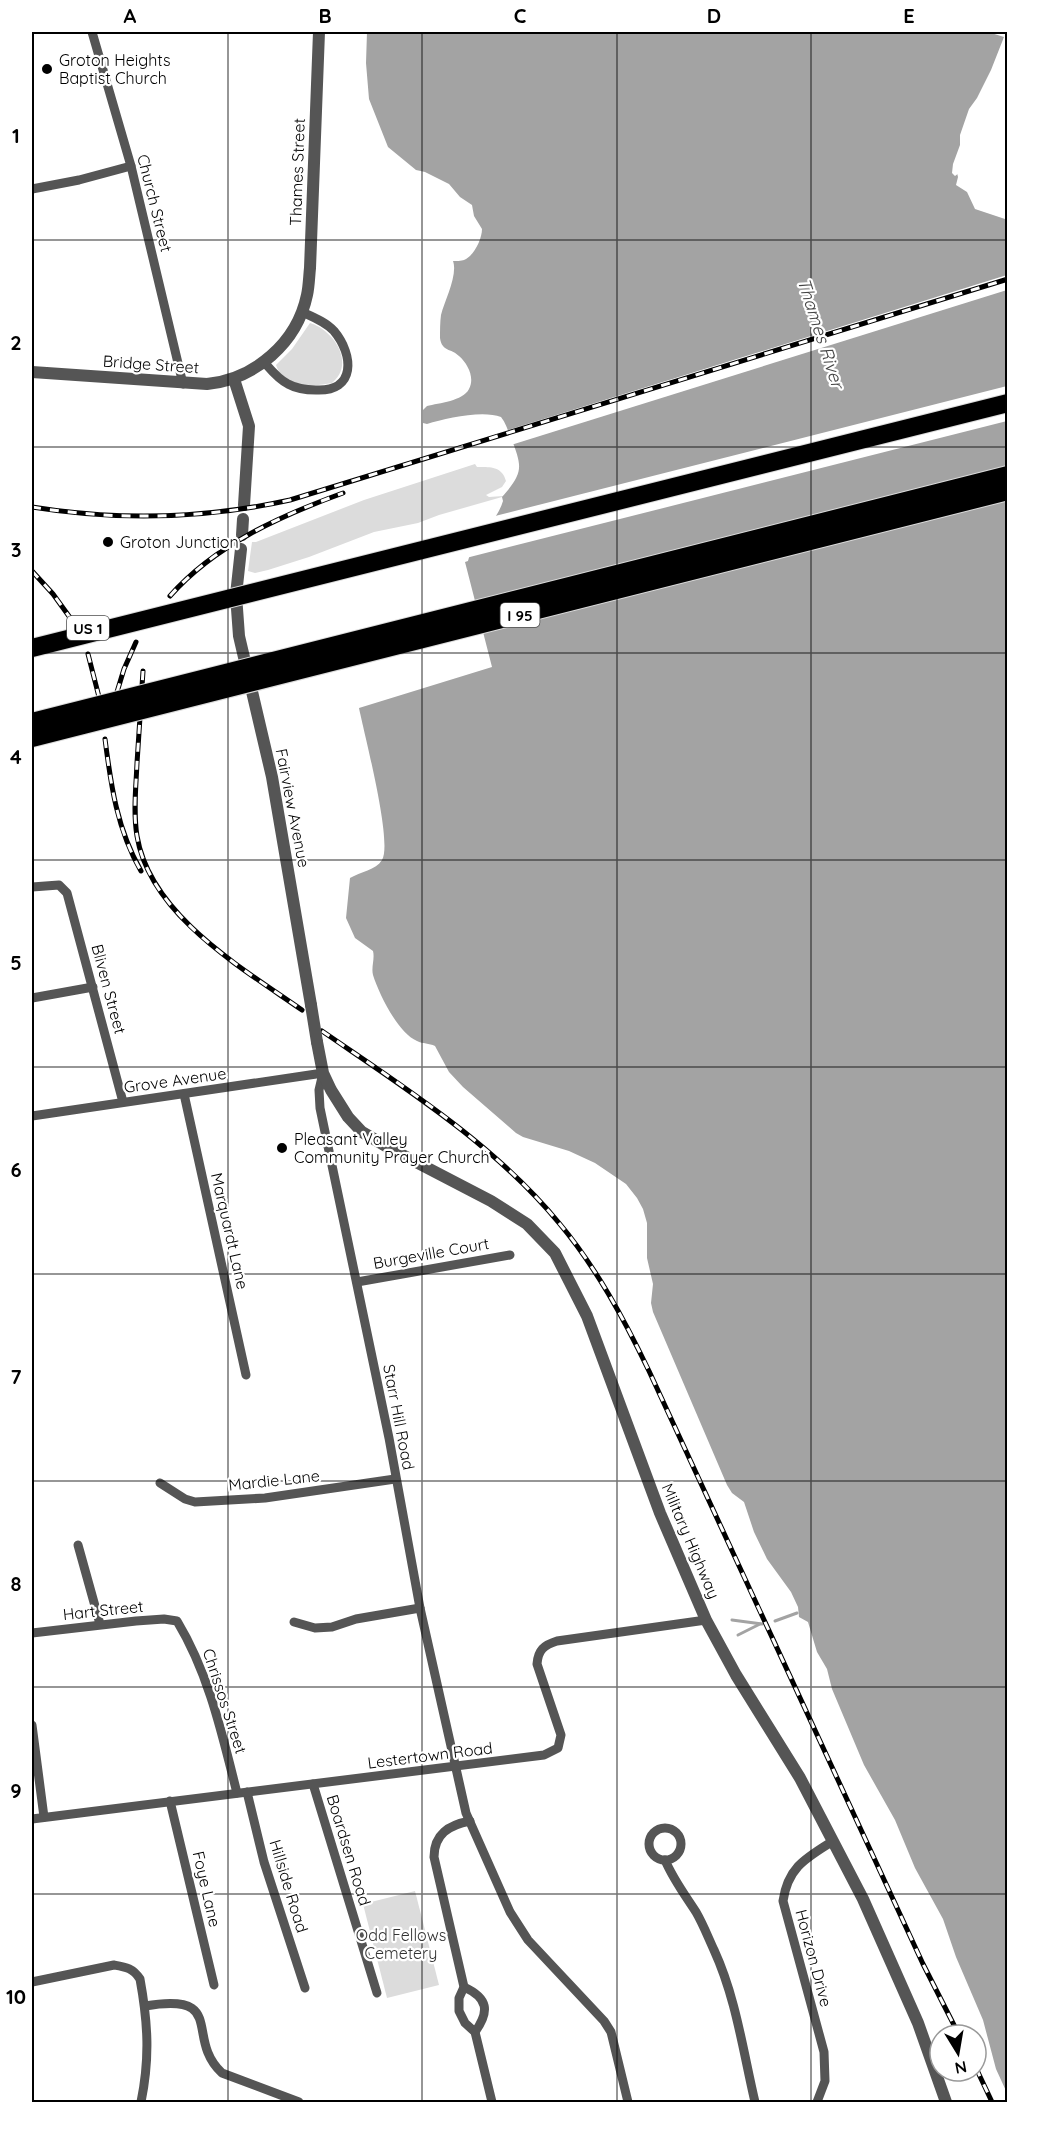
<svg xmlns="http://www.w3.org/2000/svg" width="1039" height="2134" font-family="Quicksand,sans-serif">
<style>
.green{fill:#dcdcdc}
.water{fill:#a3a3a3}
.pier{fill:#fff}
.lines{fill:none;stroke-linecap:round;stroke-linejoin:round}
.stream{stroke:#a3a3a3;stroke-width:3}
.minor{stroke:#555;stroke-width:9}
.tertiary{stroke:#555;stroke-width:12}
.rail-casing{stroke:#000;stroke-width:5}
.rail{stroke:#fff;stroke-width:3;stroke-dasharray:9;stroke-linecap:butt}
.motorway-bridge-casing{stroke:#dbdbdb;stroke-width:20;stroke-linecap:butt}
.tertiary-bridge{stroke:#555;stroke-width:12}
.motorway-bridge{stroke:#000;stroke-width:18}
.grid{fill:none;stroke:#000;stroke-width:1.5;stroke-opacity:0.55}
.poi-dot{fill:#000;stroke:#fff;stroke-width:2}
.labels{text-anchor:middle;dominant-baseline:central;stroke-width:4.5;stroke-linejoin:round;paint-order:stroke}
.shield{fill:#fff;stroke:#4c4c4c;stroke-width:1.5}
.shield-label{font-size:15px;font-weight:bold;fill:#000}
.poi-label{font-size:16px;fill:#000;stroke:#fff;text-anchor:start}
.street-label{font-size:16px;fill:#000;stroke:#fff}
.park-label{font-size:16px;fill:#333;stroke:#fff}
.water-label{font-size:18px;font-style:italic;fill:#444;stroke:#fff}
.neatline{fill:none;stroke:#000;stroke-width:2}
.grid-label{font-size:20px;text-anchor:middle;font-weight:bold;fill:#000}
</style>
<rect width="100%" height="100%" fill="#fff"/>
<g class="green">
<path d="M310 323C334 330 356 364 332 383 313 387 283 387 276 365L292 349Z"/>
<path d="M475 464 477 467C490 467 502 466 506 481L502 487 486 495 489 497 503 496 502 497 439 515 418 523 374 532 309 557 268 570 255 573 248 571 252 542H256L364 500Z"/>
<polygon points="415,1891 439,1985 387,1998 363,1904"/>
</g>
<path class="water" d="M367 32H988L1004 37 1001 52 972 111 956 169 958 177 956 185 967 192 975 209 1008 220 1007 2093 996 2069 983 2020 956 1957 943 1919 915 1868 895 1820 864 1765 832 1689 827 1669 817 1652 808 1622 799 1617 798 1607 791 1592 767 1559 754 1532 744 1502 732 1493 727 1485 653 1312 651 1303 653 1284 647 1258V1223L643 1209 637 1198 626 1184 595 1163 569 1151 523 1137 516 1133 463 1087 449 1072 435 1046C429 1043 423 1044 417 1041 398 1033 379 994 373 975 371 967 375 959 373 951L355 938 346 918 350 878C360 872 376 870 382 860 393 843 364 733 359 708L492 667 465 562 468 561C475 535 496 524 503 501L502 497C523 473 523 468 511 438 508 431 506 423 501 417 483 410 446 418 427 424L423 423V410L427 406C439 403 463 401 469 389 475 378 468 364 459 356 451 348 442 352 440 338 440 331 440 322 441 315 445 300 458 275 453 261 455 261 462 261 464 260 474 256 482 239 482 229L474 216 472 205 460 197 449 184 425 172 416 170 388 147 369 99 366 63Z"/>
<g class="pier">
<polygon points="1004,37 1007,38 1004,53 991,92 975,113 967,139 965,156 959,173 955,176 952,173 953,164 960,145 960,135 969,109 977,98 991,70"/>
<polygon points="1007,275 1007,290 511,445 505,431"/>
<polygon points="1007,386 1007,421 466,558 476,535 491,517"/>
</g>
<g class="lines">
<g class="stream">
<polyline points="732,1620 762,1624"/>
<polyline points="775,1621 797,1613"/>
<polyline points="738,1635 760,1624"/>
</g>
<g class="minor">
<polyline points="92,32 131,166 183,384"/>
<polyline points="32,189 79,180 131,166"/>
<path d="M264 362C271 370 278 379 288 384 297 389 306 390 316 390 356 392 354 355 334 331 326 322 313 317 302 312"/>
<polyline points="32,887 59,885 67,893 123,1102"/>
<polyline points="32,998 93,987"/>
<polyline points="184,1094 246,1375"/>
<polyline points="32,1116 323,1073 319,1090 320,1108 389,1438 420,1608 466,1813 510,1912 528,1940 604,2021 611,2032 628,2102"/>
<polyline points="357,1282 510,1255"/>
<polyline points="160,1483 185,1499 195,1502 265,1498 395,1479"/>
<polyline points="78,1545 100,1624"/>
<polyline points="294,1622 315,1628 332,1627 356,1619 420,1608"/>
<path d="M32 1633 136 1621 164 1619 177 1621C209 1674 222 1734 237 1793"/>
<polyline points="32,1725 44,1817"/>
<polyline points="313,1784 377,1993"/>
<polyline points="247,1792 264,1862 305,1988"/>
<polyline points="170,1801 214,1985"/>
<path d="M32 1819 544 1755 558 1748 561 1735 537 1664C538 1650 544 1645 557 1641L706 1620"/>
<path d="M470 1821C449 1825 434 1834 434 1857L464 1987 459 1998V2011L465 2023 475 2032 492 2102"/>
<circle cx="665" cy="1844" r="16"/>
<path d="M665 1860C673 1879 685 1895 696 1912 703 1924 708 1937 714 1950 736 1998 743 2051 755 2102"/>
<path d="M32 1982 114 1965C126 1967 133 1968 140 1979 148 2023 150 2058 141 2102"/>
<path d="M464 1987C488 1998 490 2011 475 2032"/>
<path d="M145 2006C228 1992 184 2038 222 2073L299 2102"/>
<path d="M817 2102 825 2081 824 2052 783 1901C788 1867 806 1858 833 1841"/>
</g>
<g class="tertiary">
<path d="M32 372 207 384C255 379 297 343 307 295 309 286 309 277 310 268L319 32"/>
<polyline points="234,379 249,426 244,505"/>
<polyline points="242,535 243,519"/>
<polyline points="241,549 236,595 239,636 272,777 311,1005"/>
<polyline points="317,1042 323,1073 331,1090 348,1117 362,1132 391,1149 491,1201 527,1224 555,1253 587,1316 660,1513 706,1620 736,1675 800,1778 863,1899 918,2023 946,2102"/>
</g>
<defs>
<g id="rail">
<path d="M32 507C119 521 204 519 290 500L1008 279"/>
<polyline points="32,571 53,594 71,619"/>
<path d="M170 596C215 545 280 516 343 493"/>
<polyline points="88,654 99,697"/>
<path d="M143 671C141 702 139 732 137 763 136 787 133 812 137 836 150 915 242 968 302 1010"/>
<polyline points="117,692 124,669 136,642"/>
<path d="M105 739C111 786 117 829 141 871"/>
<path d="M322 1031C405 1088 494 1144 559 1223 596 1267 624 1319 649 1371L923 1964 959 2035"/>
<polyline points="976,2068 992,2102"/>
</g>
</defs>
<use href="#rail" class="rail-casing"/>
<use href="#rail" class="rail"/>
<defs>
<g id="motorway-bridge">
<polyline points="32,648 1008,403"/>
<polyline points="32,722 1008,475"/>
<polyline points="32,738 1008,491"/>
</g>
</defs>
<use href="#motorway-bridge" class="motorway-bridge-casing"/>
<polyline class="tertiary-bridge" points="311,1005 317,1042"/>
<use href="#motorway-bridge" class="motorway-bridge"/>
</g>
<path class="grid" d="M228 32V2102M422 32V2102M617 32V2102M811 32V2102M32 240H1008M32 447H1008M32 653H1008M32 860H1008M32 1067H1008M32 1274H1008M32 1481H1008M32 1687H1008M32 1894H1008"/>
<g class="poi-dot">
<circle cx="47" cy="69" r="6"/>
<circle cx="108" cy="542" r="6"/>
<circle cx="282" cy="1148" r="6"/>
</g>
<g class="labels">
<g class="shield">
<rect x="500.5" y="603" width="39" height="24" rx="4.5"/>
<rect x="67" y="616" width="42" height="24" rx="4.5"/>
</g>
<g class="shield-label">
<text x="520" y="615">I 95</text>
<text x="88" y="628">US 1</text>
</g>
<g class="poi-label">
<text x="59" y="60">Groton Heights<tspan x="59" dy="18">Baptist Church</tspan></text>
<text x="120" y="542">Groton Junction</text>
<text x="294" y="1139">Pleasant Valley<tspan x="294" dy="18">Community Prayer Church</tspan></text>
</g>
<g class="street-label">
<text transform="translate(297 172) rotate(-88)">Thames Street</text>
<text transform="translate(155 203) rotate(76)">Church Street</text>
<text transform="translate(151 364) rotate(4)">Bridge Street</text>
<text transform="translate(293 808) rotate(79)">Fairview Avenue</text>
<text transform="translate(109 989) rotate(75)">Bliven Street</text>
<text transform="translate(175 1080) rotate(-8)">Grove Avenue</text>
<text transform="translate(230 1231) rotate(77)">Marquardt Lane</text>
<text transform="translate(431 1253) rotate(-10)">Burgeville Court</text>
<text transform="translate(399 1417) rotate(79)">Starr Hill Road</text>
<text transform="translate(274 1480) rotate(-6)">Mardie Lane</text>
<text transform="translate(691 1541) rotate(67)">Military Highway</text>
<text transform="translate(103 1610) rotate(-6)">Hart Street</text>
<text transform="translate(225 1701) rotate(72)">Chrissos Street</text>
<text transform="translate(430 1755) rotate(-7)">Lestertown Road</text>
<text transform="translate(349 1850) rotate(73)">Boardsen Road</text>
<text transform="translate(289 1886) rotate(73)">Hillside Road</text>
<text transform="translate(207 1889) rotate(77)">Foye Lane</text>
<text transform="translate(814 1958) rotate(75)">Horizon Drive</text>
</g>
<g class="park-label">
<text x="401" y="1935">Odd Fellows<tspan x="401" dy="18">Cemetery</tspan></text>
</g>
<g class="water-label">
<text transform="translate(821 333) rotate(72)">Thames River</text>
</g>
</g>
<rect width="1039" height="2134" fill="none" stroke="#ffffff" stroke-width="66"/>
<g transform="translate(958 2053) rotate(169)"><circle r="28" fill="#ffffff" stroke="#999999" stroke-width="1.5"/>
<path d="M0-4.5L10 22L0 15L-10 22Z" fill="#000000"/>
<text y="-9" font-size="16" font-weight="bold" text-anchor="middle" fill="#000000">N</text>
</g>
<rect x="33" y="33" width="973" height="2068" class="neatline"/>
<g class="grid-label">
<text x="130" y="23">A</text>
<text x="325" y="23">B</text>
<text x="520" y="23">C</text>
<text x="714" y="23">D</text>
<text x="909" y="23">E</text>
<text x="16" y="143">1</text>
<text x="16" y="350">2</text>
<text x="16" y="557">3</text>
<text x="16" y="764">4</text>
<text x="16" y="970">5</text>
<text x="16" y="1177">6</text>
<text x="16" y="1384">7</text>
<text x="16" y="1591">8</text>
<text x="16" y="1798">9</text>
<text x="16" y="2004">10</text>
</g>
</svg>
